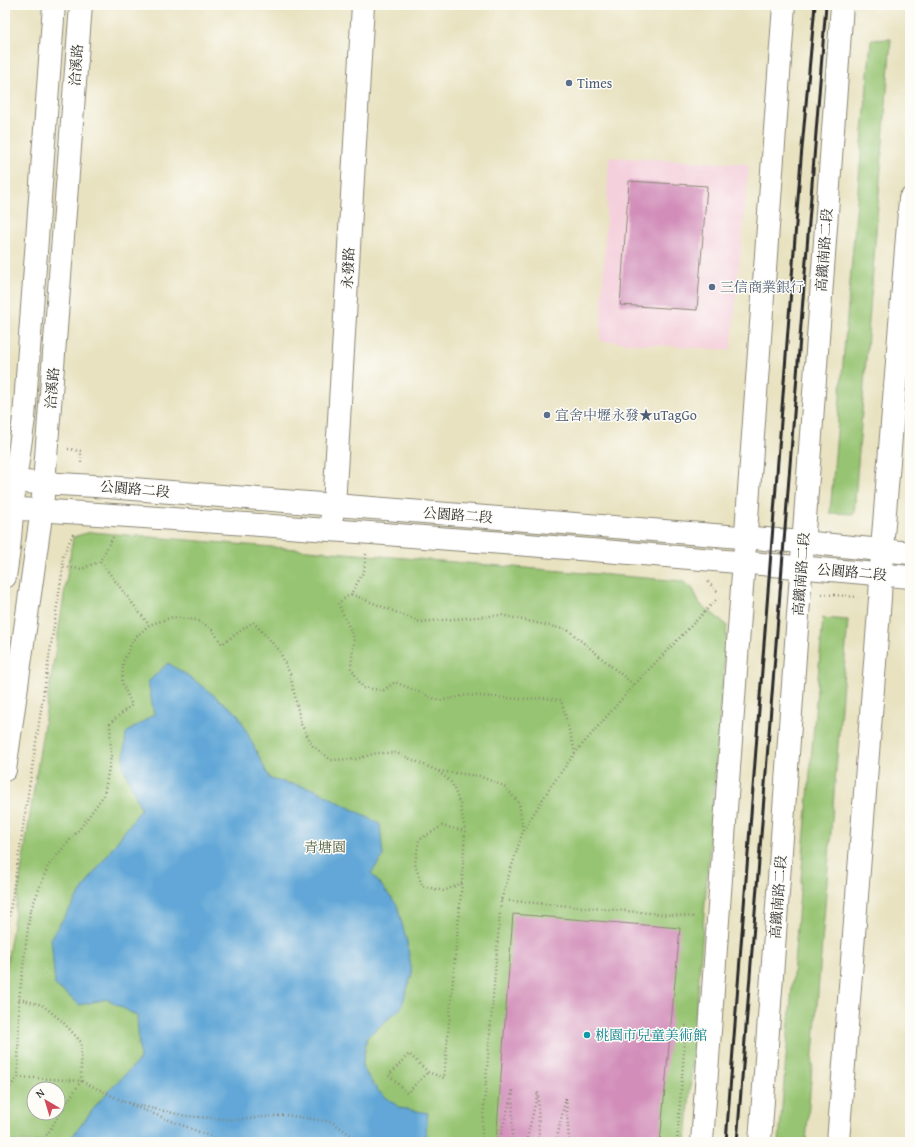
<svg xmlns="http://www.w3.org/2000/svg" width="915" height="1147" font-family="'Gentium Book Plus','Noto Serif TC',serif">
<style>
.built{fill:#f4cfdc}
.green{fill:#97c472;stroke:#61784e;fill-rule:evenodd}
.water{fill:#62a7d7;stroke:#466981}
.building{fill:#d28db9}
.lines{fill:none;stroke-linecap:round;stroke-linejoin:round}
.minor-casing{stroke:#8a8676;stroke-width:24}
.path{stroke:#8a8676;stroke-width:2.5;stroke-dasharray:1 3;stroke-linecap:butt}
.minor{stroke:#fff;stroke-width:22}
.rail{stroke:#2b2b2b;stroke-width:3}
.service-dot{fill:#5c6f8a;stroke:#fdfcf7;stroke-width:1.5}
.culture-dot{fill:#0f9aa8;stroke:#fdfcf7;stroke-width:1.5}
.labels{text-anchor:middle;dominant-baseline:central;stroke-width:3;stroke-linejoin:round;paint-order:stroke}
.street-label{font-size:14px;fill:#2b2b2b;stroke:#fdfcf7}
.service-label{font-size:14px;fill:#4e5e75;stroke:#fdfcf7;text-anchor:start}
.park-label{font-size:14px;fill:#516144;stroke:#fdfcf7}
.culture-label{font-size:14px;fill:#0d838f;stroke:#fdfcf7;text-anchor:start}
</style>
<rect width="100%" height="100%" fill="#fdfcf7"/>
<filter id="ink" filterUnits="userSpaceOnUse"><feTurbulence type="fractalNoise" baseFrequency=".025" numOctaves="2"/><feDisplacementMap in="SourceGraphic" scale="8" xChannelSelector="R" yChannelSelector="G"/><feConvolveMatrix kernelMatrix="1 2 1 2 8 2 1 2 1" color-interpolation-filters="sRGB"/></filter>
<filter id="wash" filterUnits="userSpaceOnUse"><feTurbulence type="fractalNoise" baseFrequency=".012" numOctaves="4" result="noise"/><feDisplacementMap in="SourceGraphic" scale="16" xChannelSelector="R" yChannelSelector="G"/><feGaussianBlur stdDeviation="0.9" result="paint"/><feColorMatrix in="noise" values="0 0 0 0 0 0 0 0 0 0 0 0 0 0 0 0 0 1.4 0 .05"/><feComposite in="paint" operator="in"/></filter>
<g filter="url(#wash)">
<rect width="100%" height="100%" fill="#e8e2c0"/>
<polygon class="built" points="609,157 749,164 731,350 600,341"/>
<g class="green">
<polygon points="891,39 854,514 830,513 871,40"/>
<path d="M91 532 682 581 693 589 700 604 727 625 686 1142H5V976L73 537ZM34 1089H58V1113H34Z"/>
<polygon points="823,618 848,620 806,1142 779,1142"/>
</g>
<polygon class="water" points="168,663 190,677 238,714 270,779 314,789 380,824 383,857 371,873 397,905 407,942 412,974 401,1008 367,1037 362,1067 378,1091 400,1108 428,1113 425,1142 68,1142 101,1099 140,1059 137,1016 107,999 80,1005 55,985 51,937 89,880 141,809 123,766 126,733 154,714 148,682"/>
<g id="blocks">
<g class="building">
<polygon points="629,181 707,186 697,310 620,305"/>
<polygon points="513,914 680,928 660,1142 496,1142"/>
</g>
</g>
</g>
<g filter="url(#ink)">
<use href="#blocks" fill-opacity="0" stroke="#8a8676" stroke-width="1"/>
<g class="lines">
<defs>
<g id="minor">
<polyline points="5,481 95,486 803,542 910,553"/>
<path d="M5 508C307 527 609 550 910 577"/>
<polyline points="331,521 334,506 363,5"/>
<polyline points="5,577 9,549 15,481 24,418 54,5"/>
<polyline points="5,770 42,509 81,5"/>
<polyline points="702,1142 784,5"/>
<polyline points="760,1142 842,5"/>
<polyline points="838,1142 880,598 882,549 910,199"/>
</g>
</defs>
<use href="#minor" class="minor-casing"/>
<g class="path">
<polyline points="68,449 81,451 81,463"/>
<polyline points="73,534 63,556 63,567 82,569 100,561"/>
<polyline points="113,537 100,561 149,625"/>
<polyline points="366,554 364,571 351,594 420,622 501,615 568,630 634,685"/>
<polyline points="708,582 719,593"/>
<polyline points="351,594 338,603 354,638 351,668 363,688 384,690 395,682 440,701 467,695 519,699 543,698 561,700 575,752"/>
<polyline points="822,594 858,597"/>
<polyline points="439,771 479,776 504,786 519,803 523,831"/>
<polyline points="462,883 444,891 422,886 415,864 419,840 442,826 465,831"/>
<polyline points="501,900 695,917"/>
<polyline points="5,944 63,567"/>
<polyline points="18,1077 81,1081 125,1102"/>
<polyline points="5,1093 18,1077 19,999"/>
<polyline points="124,1102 186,1116 237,1120 285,1115 332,1122 361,1142"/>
<polyline points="131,1105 220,1140 230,1142"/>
<polyline points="42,1142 81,1081 81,1042 62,1021 42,1005 19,999 30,912 48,866 81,827 104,795 111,756 110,723 132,705 122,683 123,662 133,640 149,625 173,617 196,620 211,628 222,644 253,622 279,650 290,674 301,724 313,746 331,760 356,759 377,753 397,753 438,771 452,783 460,804 465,831 462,883 444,1078 428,1072 409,1054 389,1075 407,1093 428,1072"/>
<polyline points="481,1142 501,900 523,831 551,786 575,753 634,685 718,598"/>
<polyline points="499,1142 513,1089 512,1142"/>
<polyline points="526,1142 538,1092 539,1142"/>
<polyline points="556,1142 566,1097 569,1142"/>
<polyline points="677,1142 686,1025"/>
</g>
<use href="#minor" class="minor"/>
<g class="rail">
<polyline points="726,1142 801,159 815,5"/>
<polyline points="737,1142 826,5"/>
</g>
</g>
</g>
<g class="service-dot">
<circle cx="569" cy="83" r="4"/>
<circle cx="712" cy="287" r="4"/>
<circle cx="547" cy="415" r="4"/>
</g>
<circle class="culture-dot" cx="587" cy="1035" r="4"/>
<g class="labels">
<g class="street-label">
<text transform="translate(76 65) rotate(-86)">洽溪路</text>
<text transform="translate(824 250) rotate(-86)">高鐵南路二段</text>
<text transform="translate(348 268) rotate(-87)">永發路</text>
<text transform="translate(52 388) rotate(-85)">洽溪路</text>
<text transform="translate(135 489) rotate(5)">公園路二段</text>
<text transform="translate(458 515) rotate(4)">公園路二段</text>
<text transform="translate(852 572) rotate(5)">公園路二段</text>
<text transform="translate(801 574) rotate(-86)">高鐵南路二段</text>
<text transform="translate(778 897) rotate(-86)">高鐵南路二段</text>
</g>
<g class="service-label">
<text x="577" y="83">Times</text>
<text x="720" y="287">三信商業銀行</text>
<text x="555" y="415">宜舍中壢永發★uTagGo</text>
</g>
<g class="park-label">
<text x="325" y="847">青塘園</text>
</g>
<g class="culture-label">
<text x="595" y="1035">桃園市兒童美術館</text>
</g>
</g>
<rect width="915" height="1147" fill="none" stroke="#fdfcf7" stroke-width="20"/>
<g transform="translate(46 1101) rotate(322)"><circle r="19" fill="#fdfcf7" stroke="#a9a8a5"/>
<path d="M0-3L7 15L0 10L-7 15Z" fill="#d1495b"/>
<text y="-6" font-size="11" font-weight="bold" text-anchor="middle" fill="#2b2b2b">N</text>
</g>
</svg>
